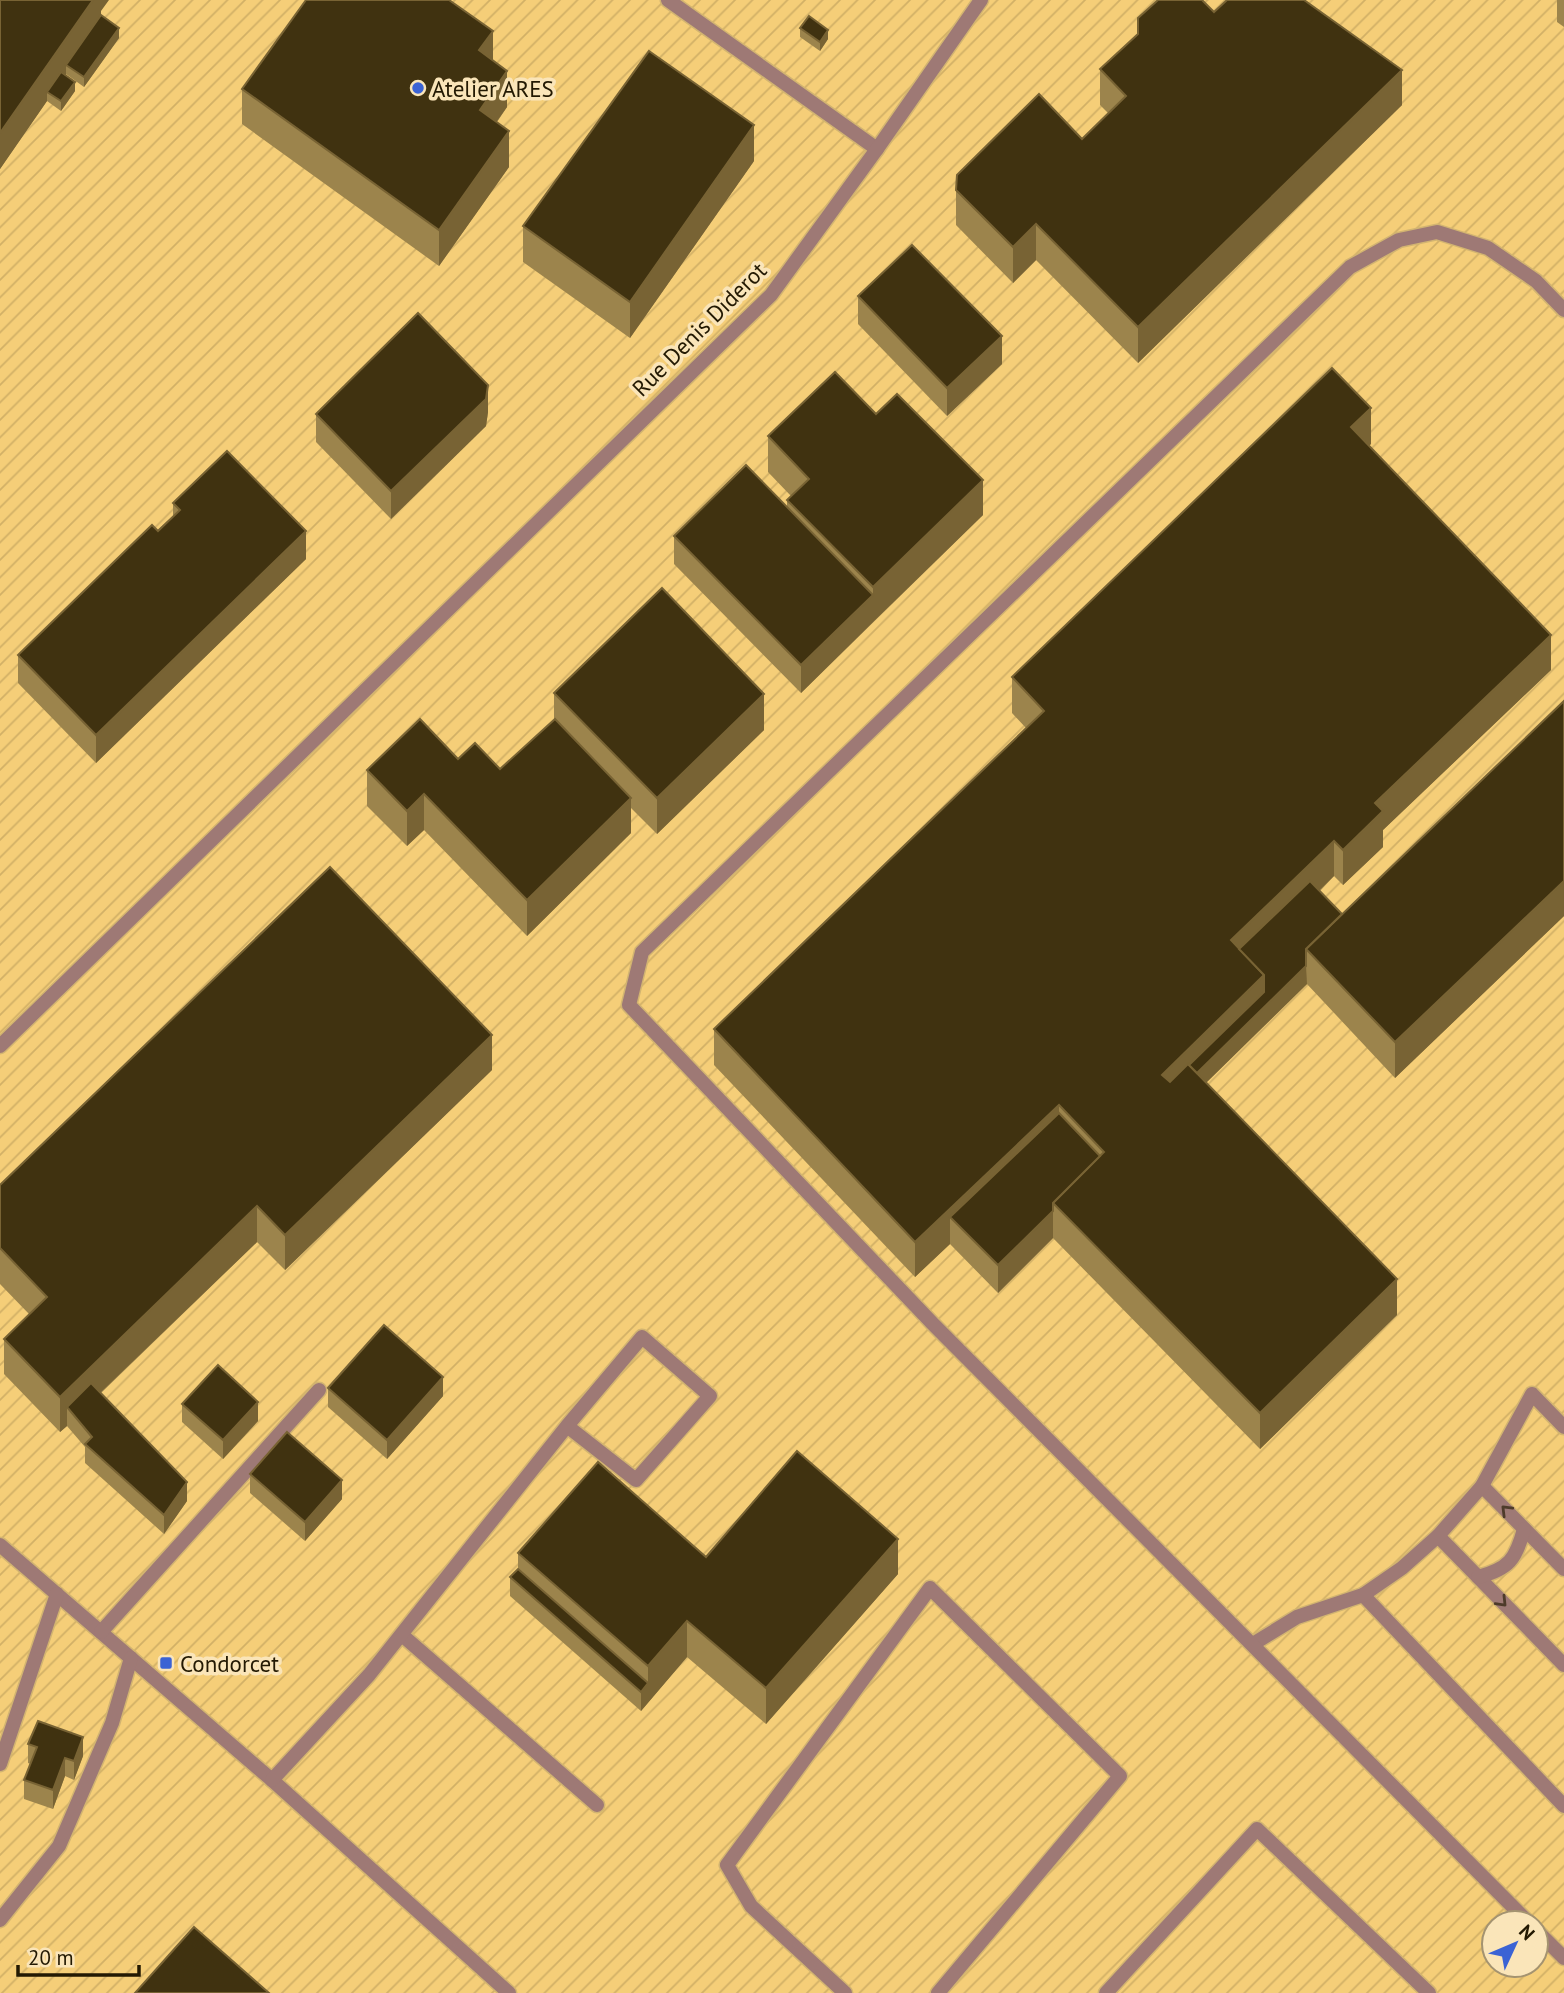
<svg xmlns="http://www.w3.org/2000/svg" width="1564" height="1993" font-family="'PT Sans',sans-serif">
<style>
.industrial{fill:url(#industrial-furrows);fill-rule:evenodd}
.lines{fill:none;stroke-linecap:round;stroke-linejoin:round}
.lane-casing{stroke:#d2b471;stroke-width:17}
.lane{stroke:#9e7975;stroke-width:14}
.wall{fill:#9c844c}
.shaded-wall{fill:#786334}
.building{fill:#403210;stroke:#786334;stroke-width:2}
.oneway{stroke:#4e3b2a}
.poi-dot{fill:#3b63d4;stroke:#fae5b9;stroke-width:2.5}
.labels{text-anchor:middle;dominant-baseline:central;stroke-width:7;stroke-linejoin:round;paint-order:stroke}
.poi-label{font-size:23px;fill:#231902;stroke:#fae5b9;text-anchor:start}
.street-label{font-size:23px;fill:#231902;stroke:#fae5b9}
</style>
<defs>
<pattern id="industrial-furrows" width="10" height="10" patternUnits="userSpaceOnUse" patternTransform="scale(1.75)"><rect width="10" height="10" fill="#f5ce78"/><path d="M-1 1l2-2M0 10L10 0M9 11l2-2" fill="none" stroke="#d2b066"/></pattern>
</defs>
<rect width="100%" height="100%" fill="#f9d689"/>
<path class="industrial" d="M0 0H1564V1993H0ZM1494 1923H1536V1965H1494Z"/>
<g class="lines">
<defs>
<g id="lane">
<polyline points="668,0 877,149"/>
<polyline points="0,1046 771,295 877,149 981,0"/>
<polyline points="1482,1486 1564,1569"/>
<polyline points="1438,1536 1564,1665"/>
<polyline points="0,1545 272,1780 509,1993"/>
<path d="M1478 1577C1509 1569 1516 1559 1524 1529"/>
<polyline points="1363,1595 1564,1806"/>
<polyline points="101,1632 319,1390"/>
<polyline points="402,1635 597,1805"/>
<polyline points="1253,1644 1297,1617 1363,1595 1402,1568 1438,1536 1482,1486 1532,1394 1564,1427"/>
<polyline points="0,1764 57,1594"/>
<polyline points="272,1780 369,1675 567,1426 636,1480 710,1396 642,1337 567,1426"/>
<polyline points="0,1920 59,1846 112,1723 131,1658"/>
<polyline points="1529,1923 933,1324 629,1005 642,952 1350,267 1399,240 1437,232 1488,248 1536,281 1564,310"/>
<polyline points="1536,1930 1564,1958"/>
<polyline points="845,1993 751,1906 727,1865 930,1588 1120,1776 938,1993"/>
<polyline points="1106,1993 1257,1829 1429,1993"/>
</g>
</defs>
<use href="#lane" class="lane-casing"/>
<use href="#lane" class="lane"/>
</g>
<g class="wall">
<polygon points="0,0 101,11 101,16 119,38 84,87 66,74 65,75 75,91 61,111 47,101 0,169"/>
<polygon points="1557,0 1564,0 1564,27 1557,22"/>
<polygon points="1214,12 1402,105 1138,363 1036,260 1013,283 956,225 956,190 1082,139 1108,113 1100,105 1100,69"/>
<polygon points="800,28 828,39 820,51 800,37"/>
<polygon points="493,60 507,107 497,122 509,167 439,266 242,124 242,89"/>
<polygon points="754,161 630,338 523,262 523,226"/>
<polygon points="858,296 1002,364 947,416 858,324"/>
<polygon points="488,412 486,426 391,519 316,442 316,414"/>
<polygon points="876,414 983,515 801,693 674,564 674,536 787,507 787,500 791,496 768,472 768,436"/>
<polygon points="1371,444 1369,446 1551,670 1383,830 1383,847 1343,885 1334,876 1320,891 1342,914 1564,701 1564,916 1395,1078 1307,984 1206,1083 1397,1315 1260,1449 1053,1238 998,1293 950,1244 915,1277 714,1065 714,1029 1026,728 1012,713 1012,677"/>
<polygon points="173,503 306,559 96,763 18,683 18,655 173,516"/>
<polygon points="554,693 764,730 657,834 631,808 631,833 527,936 424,830 407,846 367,806 367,770 458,759 500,769 554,720"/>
<polygon points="492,1070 285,1270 257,1242 101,1393 187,1501 164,1534 85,1463 85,1447 67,1426 60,1432 4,1374 4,1339 29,1314 0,1284 0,1185"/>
<polygon points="328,1388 443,1396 387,1459 328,1407"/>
<polygon points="182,1404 258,1421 223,1459 182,1422"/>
<polygon points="250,1474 342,1499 305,1541 250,1493"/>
<polygon points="518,1553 706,1557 898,1574 766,1724 687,1657 641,1711 510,1596 510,1577 518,1569"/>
<polygon points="28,1744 83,1756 74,1780 65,1776 53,1809 24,1799 24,1780 31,1764 28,1763"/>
</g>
<g class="shaded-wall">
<polygon points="93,0 109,0 101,11 101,24 66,65 66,74 52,95 47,92 47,101 0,169 0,133"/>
<polygon points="119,28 119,38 84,87 84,77"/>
<polygon points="828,30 828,39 820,51 820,42"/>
<polygon points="493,31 493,67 479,50"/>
<polygon points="1402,70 1402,105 1138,363 1138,327"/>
<polygon points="507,71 507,107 480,145 480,110"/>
<polygon points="75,82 75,91 61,111 61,101"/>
<polygon points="754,125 754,161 630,338 630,302"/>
<polygon points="509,131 509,167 439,266 439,230"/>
<polygon points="1036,224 1036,260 1013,283 1013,247"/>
<polygon points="1002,336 1002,364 947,416 947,388"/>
<polygon points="488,385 488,412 486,426 391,519 391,491"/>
<polygon points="1371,408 1371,444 1351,463 1351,427"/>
<polygon points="983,480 983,515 873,622 873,587"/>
<polygon points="306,531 306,559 96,763 96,735"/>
<polygon points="873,595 873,622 801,693 801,665"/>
<polygon points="1551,635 1551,670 1383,830 1383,847 1343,885 1343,850 1375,803"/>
<polygon points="764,694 764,730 657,834 657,798"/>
<polygon points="424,794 424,830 407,846 407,811"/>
<polygon points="631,798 631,833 527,936 527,900"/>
<polygon points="1334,841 1334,876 1240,967 1231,940"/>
<polygon points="1564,881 1564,916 1395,1078 1395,1042"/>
<polygon points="1306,966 1307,984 1170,1118 1162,1075 1264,975"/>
<polygon points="492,1035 492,1070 285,1270 285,1235"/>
<polygon points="1059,1105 1059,1141 950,1217 950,1244 915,1277 915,1242"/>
<polygon points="257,1206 257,1242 75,1417 67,1407 67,1426 60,1432 60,1397"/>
<polygon points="1053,1211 1053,1238 998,1293 998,1265"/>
<polygon points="1397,1279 1397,1315 1260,1449 1260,1413"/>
<polygon points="443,1377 443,1396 387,1459 387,1440"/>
<polygon points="258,1402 258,1421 223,1459 223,1440"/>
<polygon points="342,1480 342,1499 305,1541 305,1522"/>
<polygon points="187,1482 187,1501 164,1534 164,1515"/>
<polygon points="898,1539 898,1574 766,1724 766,1688"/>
<polygon points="687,1621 687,1657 641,1711 641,1692 648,1683 648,1666"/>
<polygon points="83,1737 83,1756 74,1780 74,1761"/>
<polygon points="65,1758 65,1776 53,1809 53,1790"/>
</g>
<g class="building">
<polygon points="0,0 93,0 0,133"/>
<polygon points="306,0 449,0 493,31 479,50 507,71 480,110 509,131 439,230 242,89"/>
<polygon points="1158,0 1202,0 1214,12 1227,0 1304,0 1402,70 1138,327 1036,224 1013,247 956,190 957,175 1039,94 1082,139 1126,96 1100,69 1138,34 1138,18"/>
<polygon points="101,15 119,28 84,77 66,65"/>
<polygon points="809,16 828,30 820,42 800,28"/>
<polygon points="649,51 754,125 630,302 523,226"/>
<polygon points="61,72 75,82 61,101 47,92"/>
<polygon points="912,245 1002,336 947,388 858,296"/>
<polygon points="418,313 488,385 486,399 391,491 316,414"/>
<polygon points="1332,368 1371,408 1351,427 1551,635 1375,803 1383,811 1343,850 1334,841 1231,940 1264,975 1162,1075 1170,1082 1188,1064 1397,1279 1260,1413 1053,1203 1104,1152 1059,1105 915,1242 714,1029 1044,711 1012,677"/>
<polygon points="835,372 876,414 897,394 983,480 873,587 787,500 809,479 768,436"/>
<polygon points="227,451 306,531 96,735 18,655 152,525 158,531 180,510 173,503"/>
<polygon points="746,465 873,595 801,665 674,536"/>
<polygon points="662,588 764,694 657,798 554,693"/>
<polygon points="1564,701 1564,881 1395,1042 1306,949"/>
<polygon points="420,719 458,759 475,743 500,769 555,719 631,798 527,900 424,794 407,811 367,770"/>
<polygon points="330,867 492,1035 285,1235 257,1206 60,1397 4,1339 47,1297 0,1248 0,1185"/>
<polygon points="1310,881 1342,914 1306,949 1306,966 1197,1073 1189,1065 1264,992 1264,975 1239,949"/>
<polygon points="1059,1113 1100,1156 1053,1203 1053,1211 998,1265 950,1217"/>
<polygon points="384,1325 443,1377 387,1440 328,1388"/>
<polygon points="218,1365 258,1402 223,1440 182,1404"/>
<polygon points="91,1383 187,1482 164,1515 85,1444 92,1437 67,1407"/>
<polygon points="287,1432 342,1480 305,1522 250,1474"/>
<polygon points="797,1451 898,1539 766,1688 687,1621 648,1666 518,1553 598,1462 706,1557"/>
<polygon points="518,1569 648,1683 641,1692 510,1577"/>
<polygon points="38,1721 83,1737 74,1761 65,1758 53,1790 24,1780 37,1747 28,1744"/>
<polygon points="194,1927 269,1993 135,1993"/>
</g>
<defs><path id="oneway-chevron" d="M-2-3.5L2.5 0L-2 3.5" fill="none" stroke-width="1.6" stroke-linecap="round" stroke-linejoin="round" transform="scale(1.75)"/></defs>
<g class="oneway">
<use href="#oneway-chevron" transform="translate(1506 1510) rotate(-135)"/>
<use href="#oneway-chevron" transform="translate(1502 1602) rotate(46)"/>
</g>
<g class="poi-dot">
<circle cx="418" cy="88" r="7"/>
<rect x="159" y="1656" width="14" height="14" rx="3.5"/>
</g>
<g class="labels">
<g class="poi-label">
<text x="432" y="88">Atelier ARES</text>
<text x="180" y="1663">Condorcet</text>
</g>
<g class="street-label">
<text transform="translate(699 329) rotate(-45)">Rue Denis Diderot</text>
</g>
</g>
<g transform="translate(1515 1944) rotate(46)"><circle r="33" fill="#fae5b9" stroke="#a49370" stroke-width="2"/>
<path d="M0-5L12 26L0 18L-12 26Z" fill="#3b63d4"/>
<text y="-10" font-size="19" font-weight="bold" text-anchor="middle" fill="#231902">N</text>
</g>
<path d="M18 1965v10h121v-10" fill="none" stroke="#231902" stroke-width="3.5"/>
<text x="28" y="1965" font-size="21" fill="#231902" stroke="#fae5b9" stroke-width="5" paint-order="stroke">20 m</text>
</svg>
